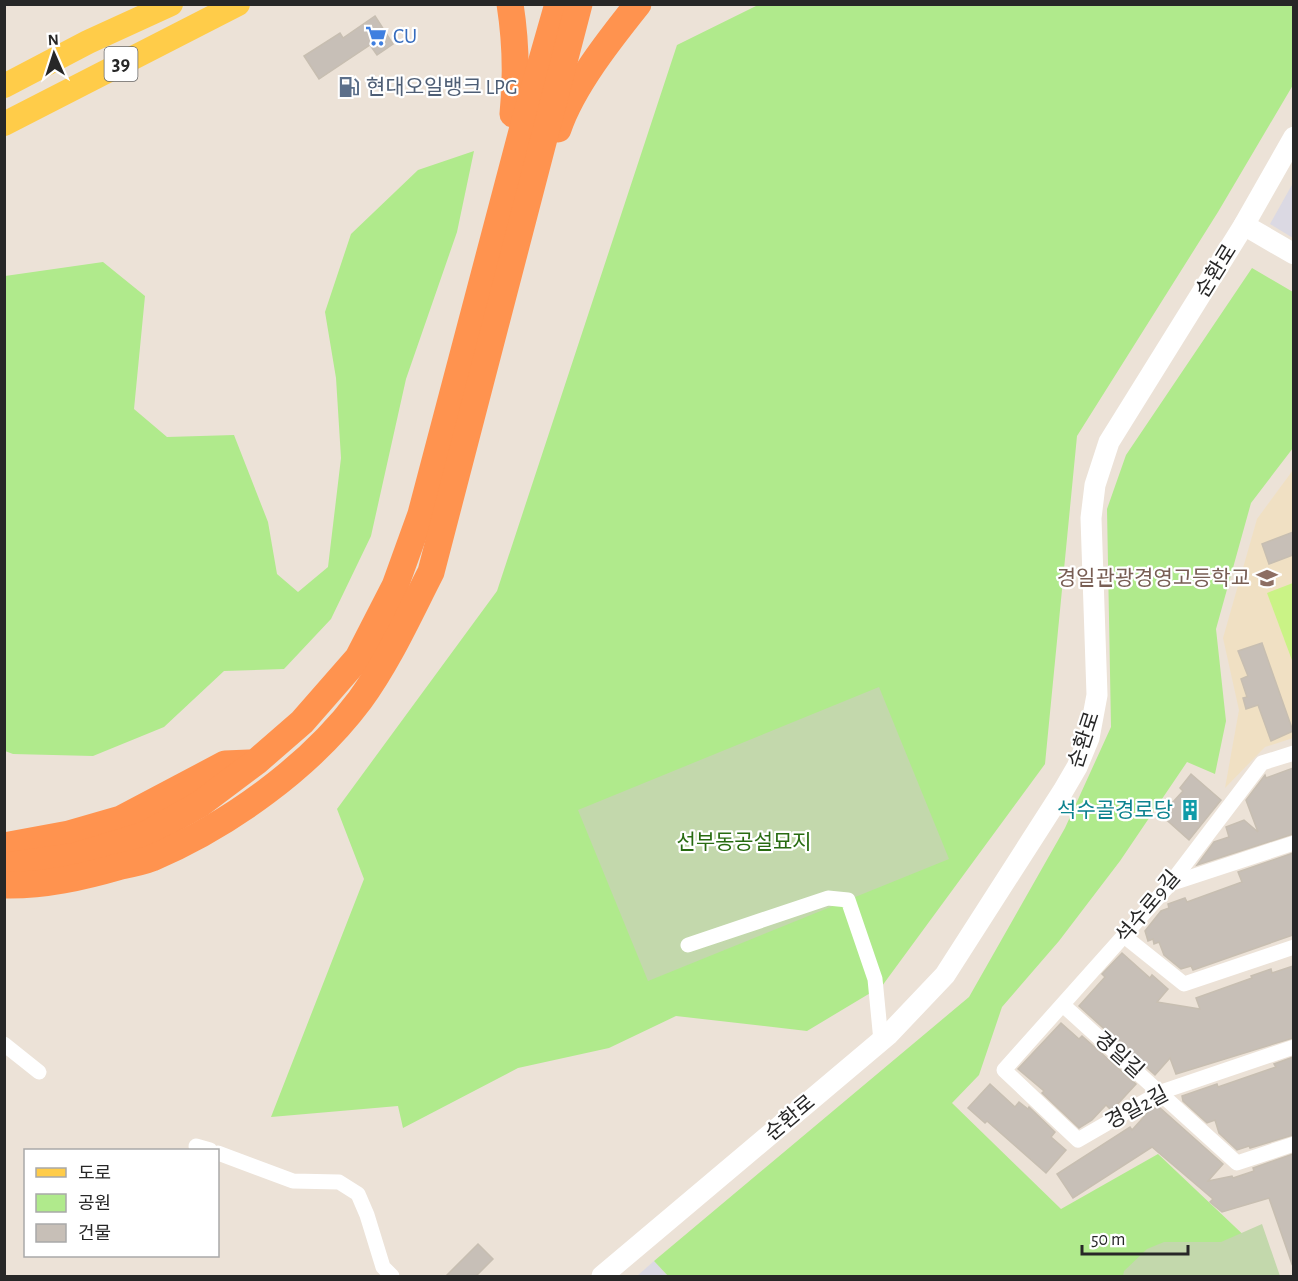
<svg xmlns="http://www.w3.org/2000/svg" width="1298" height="1281" font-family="'Alegreya Sans','Noto Sans KR',sans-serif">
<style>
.industrial{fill:#dbd9e3}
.education{fill:#f0e0c3}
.green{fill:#b0ea8c}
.cemetery{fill:#c3d8ac}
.pitch{fill:#caf386}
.building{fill:#c7bfb7;stroke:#c7beb1;stroke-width:1.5}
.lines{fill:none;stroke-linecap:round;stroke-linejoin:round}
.street{stroke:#fff;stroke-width:15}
.secondary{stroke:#fff;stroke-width:21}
.primary{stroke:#ffcc49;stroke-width:24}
.highway{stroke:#ff934f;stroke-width:27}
.labels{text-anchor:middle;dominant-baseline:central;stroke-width:4.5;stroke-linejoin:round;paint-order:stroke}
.shield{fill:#fff;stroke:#686868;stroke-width:1.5}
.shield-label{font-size:20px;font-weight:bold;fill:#272727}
.shop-label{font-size:21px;fill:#366cbe;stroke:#fff;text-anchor:start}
.service-label{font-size:21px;fill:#4e5e75;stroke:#fff;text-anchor:start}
.street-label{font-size:21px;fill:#272727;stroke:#fff}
.education-label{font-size:21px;fill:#785e54;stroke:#fff;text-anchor:end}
.culture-label{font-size:21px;fill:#0d838f;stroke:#fff;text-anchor:end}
.park-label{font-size:21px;fill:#286b11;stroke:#fff}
</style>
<rect width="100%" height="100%" fill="#ece2d7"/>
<g class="industrial">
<polygon points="1293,183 1293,238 1270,224"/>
<polygon points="654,1261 668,1276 637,1276"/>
</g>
<polygon class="education" points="1293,470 1293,738 1265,747 1225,788 1239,710 1223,638 1257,519"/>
<g class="green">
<polygon points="758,5 1293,5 1293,85 1218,212 1077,436 1045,764 882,986 807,1031 676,1016 609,1048 518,1068 403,1128 398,1106 271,1117 364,879 337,809 497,591 677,45"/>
<polygon points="474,151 457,232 406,379 371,536 331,619 284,669 224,671 164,727 93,756 13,754 5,751 5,276 103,262 145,296 134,409 167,437 234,435 268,522 277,574 298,592 328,567 341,458 336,378 325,312 351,234 418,170"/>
<polygon points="1252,268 1293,292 1293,448 1251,503 1216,629 1226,721 1215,774 1187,762 1120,861 1059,941 1002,1007 979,1075 952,1103 1061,1209 1158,1154 1271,1261 1268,1276 668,1276 654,1261 969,997 1065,828 1111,727 1107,509 1126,455"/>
</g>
<g class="cemetery">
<polygon points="879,687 949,859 648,981 578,810"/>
<polygon points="1262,1224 1280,1276 1123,1276 1124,1271 1147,1249 1164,1242 1221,1242"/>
</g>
<polygon class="pitch" points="1293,583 1294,583 1293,663 1267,593"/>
<g class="building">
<polygon points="375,16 393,44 377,55 370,45 319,79 304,56 340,33 343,38"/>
<polygon points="1293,532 1293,555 1269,564 1262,544"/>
<polygon points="1262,643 1293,731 1271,741 1258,705 1246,709 1243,698 1247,697 1241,679 1248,676 1238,651"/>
<polygon points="1293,768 1293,834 1197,865 1214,842 1229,837 1226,827 1244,820 1258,832 1246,800 1265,775 1266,778"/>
<polygon points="1191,774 1221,800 1189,840 1161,815 1183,791 1180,788"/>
<polygon points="1293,853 1293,935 1193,970 1191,966 1181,969 1164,955 1159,942 1154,944 1153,939 1148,941 1145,931 1161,911 1169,908 1168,904 1185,898 1187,902 1242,882 1238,872"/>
<polygon points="1122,953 1150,978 1152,975 1168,989 1157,1002 1200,1009 1196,998 1252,978 1251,976 1271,969 1272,973 1293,966 1293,1038 1176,1074 1170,1058 1155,1075 1079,1006 1105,977 1102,974"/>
<polygon points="1061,1023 1079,1039 1082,1036 1136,1084 1115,1107 1111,1110 1106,1105 1092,1120 1079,1128 1042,1093 1044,1091 1018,1069"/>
<polygon points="1293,1057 1293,1135 1250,1148 1249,1146 1237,1150 1219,1133 1215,1120 1207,1123 1183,1101 1182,1096 1217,1084 1218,1087 1276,1067 1274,1064"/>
<polygon points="990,1084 1015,1107 1019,1102 1028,1109 1029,1107 1055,1132 1051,1137 1066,1150 1046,1173 987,1121 985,1123 968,1108"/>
<polygon points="1159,1107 1223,1164 1208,1181 1232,1176 1233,1178 1254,1171 1253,1168 1293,1154 1293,1263 1292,1264 1269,1198 1222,1212 1210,1202 1213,1199 1152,1147 1073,1198 1057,1174 1130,1127 1132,1130 1151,1109"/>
<polygon points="478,1244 493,1259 476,1276 446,1276"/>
</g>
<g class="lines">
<g class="street">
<polyline points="1294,753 1262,763 1170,884 1004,1070 1078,1140 1161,1092 1294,1047"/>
<polyline points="1170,884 1294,843"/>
<polyline points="1124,936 1184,984 1294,947"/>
<polyline points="688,945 828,898 848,900 875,979 881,1041"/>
<polyline points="1063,1005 1237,1163 1294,1144"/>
<polyline points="4,1044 39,1072"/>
<polyline points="196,1146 210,1150"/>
<polyline points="218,1153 293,1181 339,1182 358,1194 367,1215 383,1267 392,1276"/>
</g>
<g class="secondary">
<polyline points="1244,225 1294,254"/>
<polyline points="602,1276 888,1035 945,975 1063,791 1077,767 1089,738 1097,695 1091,518 1095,485 1109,442 1244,225 1294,137"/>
</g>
<g class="primary">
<polyline points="4,86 88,42 171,4"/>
<polyline points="4,124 238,4"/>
</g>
<g class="highway">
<path d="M510 4C516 42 517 75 513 114"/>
<path d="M558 129C572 87 610 39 638 4"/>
<polyline points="4,846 69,834 121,819 225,764 249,763"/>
<polyline points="4,866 76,856 145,835 200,804 256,762 302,722 358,658 395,586 421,514 526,116 558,4"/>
<path d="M4 885C44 886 83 877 121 866 131 864 142 862 152 858 229 825 310 767 360 700 389 660 409 615 431 572L579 4"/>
</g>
</g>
<defs>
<symbol id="supermarket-bare" viewBox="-9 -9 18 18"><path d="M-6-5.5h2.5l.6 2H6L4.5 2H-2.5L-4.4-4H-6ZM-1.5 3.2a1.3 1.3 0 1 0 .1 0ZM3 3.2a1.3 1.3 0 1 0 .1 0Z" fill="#3f7fe0" stroke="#fff" stroke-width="2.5" paint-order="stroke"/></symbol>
<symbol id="fuel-bare" viewBox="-9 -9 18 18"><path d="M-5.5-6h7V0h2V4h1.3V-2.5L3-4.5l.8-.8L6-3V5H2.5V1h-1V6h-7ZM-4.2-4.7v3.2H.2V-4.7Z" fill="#5c6f8a" stroke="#fff" stroke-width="2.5" paint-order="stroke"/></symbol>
<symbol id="school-bare" viewBox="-9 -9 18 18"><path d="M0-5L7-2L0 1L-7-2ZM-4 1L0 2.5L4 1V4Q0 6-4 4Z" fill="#8d6e63" stroke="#fff" stroke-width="2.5" paint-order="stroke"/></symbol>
<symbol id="building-bare" viewBox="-9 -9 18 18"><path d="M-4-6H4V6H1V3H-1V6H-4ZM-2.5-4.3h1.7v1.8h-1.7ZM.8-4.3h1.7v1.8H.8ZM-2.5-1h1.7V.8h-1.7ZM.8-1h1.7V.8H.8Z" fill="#0f9aa8" stroke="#fff" stroke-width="2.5" paint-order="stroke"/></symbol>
</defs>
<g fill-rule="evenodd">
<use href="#supermarket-bare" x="361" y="21" width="30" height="30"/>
<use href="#fuel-bare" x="334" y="72" width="30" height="30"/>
<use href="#school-bare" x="1252" y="563" width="30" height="30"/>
<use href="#building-bare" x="1175" y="795" width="30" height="30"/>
</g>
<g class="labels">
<rect class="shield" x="104.5" y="47" width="33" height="34" rx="4.5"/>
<g class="shield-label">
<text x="121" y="64">39</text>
</g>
<g class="shop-label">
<text x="393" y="36">CU</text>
</g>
<g class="service-label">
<text x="366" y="87">현대오일뱅크 LPG</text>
</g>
<g class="street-label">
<text transform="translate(1216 271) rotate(-58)">순환로</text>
<text transform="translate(1084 740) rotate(-72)">순환로</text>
<text transform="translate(1148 907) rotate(-50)">석수로9길</text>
<text transform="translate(1119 1055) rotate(42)">경일길</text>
<text transform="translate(1137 1108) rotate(-28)">경일2길</text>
<text transform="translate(790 1118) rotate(-40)">순환로</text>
</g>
<g class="education-label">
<text x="1250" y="578">경일관광경영고등학교</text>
</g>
<g class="culture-label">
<text x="1173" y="810">석수골경로당</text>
</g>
<g class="park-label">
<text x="744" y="842">선부동공설묘지</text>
</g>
</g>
<rect width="1298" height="1281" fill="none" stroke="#272727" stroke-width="12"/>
<rect x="24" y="1149" width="195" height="108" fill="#ffffff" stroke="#a9a9a9" stroke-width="1.5"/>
<rect x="36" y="1168" width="30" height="9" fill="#ffcc49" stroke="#a9a9a9" stroke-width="1.5"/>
<text x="78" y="1179" font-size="18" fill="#272727">도로</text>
<rect x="36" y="1194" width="30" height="18" fill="#b0ea8c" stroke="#a9a9a9" stroke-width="1.5"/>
<text x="78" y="1209" font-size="18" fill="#272727">공원</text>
<rect x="36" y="1224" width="30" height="18" fill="#c7bfb7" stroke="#a9a9a9" stroke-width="1.5"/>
<text x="78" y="1239" font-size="18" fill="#272727">건물</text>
<g transform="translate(54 54) rotate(357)" stroke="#ffffff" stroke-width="4.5" paint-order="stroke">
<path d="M0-4.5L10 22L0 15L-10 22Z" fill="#272727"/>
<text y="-9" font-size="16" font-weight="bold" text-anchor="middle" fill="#272727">N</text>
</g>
<path d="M1082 1245v9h106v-9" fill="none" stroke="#272727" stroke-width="3"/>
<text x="1091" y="1245" font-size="18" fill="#272727" stroke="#ffffff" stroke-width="4.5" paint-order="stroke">50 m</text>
</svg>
